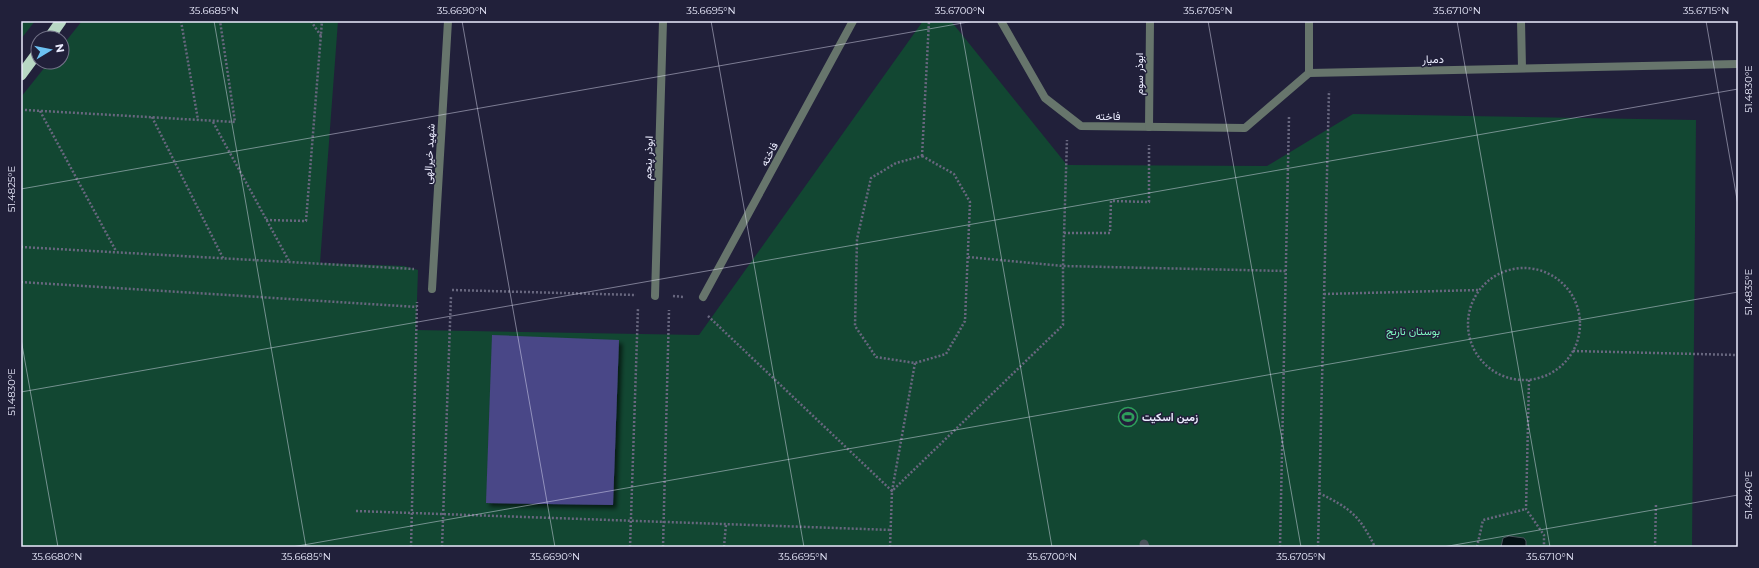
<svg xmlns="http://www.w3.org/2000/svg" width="1759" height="568" font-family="Montserrat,Vazirmatn,sans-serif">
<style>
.green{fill:#124732}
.water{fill:#041115;stroke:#49535b}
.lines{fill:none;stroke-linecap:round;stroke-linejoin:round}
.stream{stroke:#49535b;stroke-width:9}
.building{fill:#4a4687;filter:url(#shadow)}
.path{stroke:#68677f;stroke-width:2.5;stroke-dasharray:2 2;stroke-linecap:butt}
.minor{stroke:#67756c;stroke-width:8}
.trunk{stroke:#b8d8c4;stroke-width:11}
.ticks{fill:none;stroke:#ebecfe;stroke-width:1;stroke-opacity:0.45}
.labels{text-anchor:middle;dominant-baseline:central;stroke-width:3;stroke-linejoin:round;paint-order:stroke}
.street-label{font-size:11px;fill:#ebecfe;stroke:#21203a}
.park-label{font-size:11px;fill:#7ff9c2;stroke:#21203a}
.poi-label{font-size:11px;font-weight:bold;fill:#ebecfe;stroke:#21203a;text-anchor:start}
.neatline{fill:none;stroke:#ebecfe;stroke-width:1.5}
.ticks-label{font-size:10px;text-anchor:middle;fill:#ebecfe}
</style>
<defs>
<filter id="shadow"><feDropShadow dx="3.5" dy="3.5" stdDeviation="2" flood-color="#0009"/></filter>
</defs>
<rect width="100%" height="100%" fill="#21203a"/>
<g class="green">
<polygon points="21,21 35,21 21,39"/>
<polygon points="82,21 338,21 320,263 404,266 418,270 416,330 699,335 923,21 951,21 1067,165 1267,166 1353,114 1696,120 1692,547 21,547 21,97 49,62 62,62 62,46"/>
</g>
<polygon class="water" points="1509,536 1524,538 1526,541 1526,547 1501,547 1503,538"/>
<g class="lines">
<polyline class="stream" points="1144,544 1145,547"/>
</g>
<polygon class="building" points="492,335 619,340 613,505 486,503"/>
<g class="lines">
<g class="path">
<polyline points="181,21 198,120"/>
<polyline points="311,21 321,36"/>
<polyline points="25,110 235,122 220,21"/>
<polyline points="40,111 116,251"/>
<polyline points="152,117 223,258"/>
<polyline points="213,122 289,261"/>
<polygon points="922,156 954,174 970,202 965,321 946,354 915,363 876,357 855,326 857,239 871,178 896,163"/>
<polyline points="922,156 929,21"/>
<polyline points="266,220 306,221 322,21"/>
<polyline points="1064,233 1110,233 1111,201 1149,202 1149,145"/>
<polyline points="21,247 414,269"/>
<polyline points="968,257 1063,266 1286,271"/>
<circle cx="1524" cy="324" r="56"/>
<polyline points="21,282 417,307"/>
<polyline points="452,290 636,295"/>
<polyline points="1324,294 1479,290"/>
<polyline points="673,296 684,297"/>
<polyline points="708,316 892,491 1063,325 1063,266 1067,140"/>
<polyline points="1573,351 1738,355"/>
<polyline points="1529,380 1526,509 1544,535 1544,547"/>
<path d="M1319 493C1351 509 1359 515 1375 547"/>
<polyline points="356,511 892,530"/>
<polyline points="411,547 417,302"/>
<polyline points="442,547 451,296"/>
<polyline points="630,547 638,308"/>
<polyline points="663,547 669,310"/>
<polyline points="724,547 726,524"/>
<polyline points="890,547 892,491 915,363"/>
<polyline points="1280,547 1289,117"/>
<polyline points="1318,547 1329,91"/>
<polyline points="1477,547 1483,520 1526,509"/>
<polyline points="1655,547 1656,503"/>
</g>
<g class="minor">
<polyline points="1001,21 1045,98 1081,126 1245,128 1309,73 1738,64"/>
<polyline points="1309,21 1309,73"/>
<polyline points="1521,21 1522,68"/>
<polyline points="1149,127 1150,21"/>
<polyline points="432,289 448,21"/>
<polyline points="655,296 663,21"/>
<polyline points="703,297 853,21"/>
</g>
<g class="trunk">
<polyline points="49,38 61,21"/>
<polyline points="21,75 38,52"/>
</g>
</g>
<path class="ticks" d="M214 21 306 547M462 21 555 547M711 21 804 547M960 21 1052 547M1208 21 1301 547M1457 21 1550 547M1706 21 1738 205M21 189 974 21M21 339 58 547M21 392 1738 89M292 547 1738 292M1443 547 1738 495"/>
<defs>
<symbol id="stadium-ring" viewBox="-11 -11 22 22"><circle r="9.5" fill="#21203a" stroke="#2e9e5b" stroke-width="1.5"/><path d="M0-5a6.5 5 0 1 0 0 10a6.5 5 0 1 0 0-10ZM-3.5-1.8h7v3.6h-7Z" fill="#2e9e5b"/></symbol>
</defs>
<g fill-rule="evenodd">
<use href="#stadium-ring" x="1117" y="406" width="22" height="22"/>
</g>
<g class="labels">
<g class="street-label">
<text transform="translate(1433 59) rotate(-1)">دمیار</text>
<text transform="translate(1139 74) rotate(-90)">ابوذر سوم</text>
<text x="1108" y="116">فاخته</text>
<text transform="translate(429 154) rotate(-87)">شهید خیرالهی</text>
<text transform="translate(769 154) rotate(-62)">فاخته</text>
<text transform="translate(648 158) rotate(-88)">ابوذر پنجم</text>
</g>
<g class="park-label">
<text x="1413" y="331">بوستان نارنج</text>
</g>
<g class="poi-label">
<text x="1142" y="417">زمین اسکیت</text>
</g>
</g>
<rect width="1759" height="568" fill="none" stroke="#21203a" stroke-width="44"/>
<g transform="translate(50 50) rotate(80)"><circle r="19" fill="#21203a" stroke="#727288"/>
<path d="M0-3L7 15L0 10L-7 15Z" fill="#6dc2f3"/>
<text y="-6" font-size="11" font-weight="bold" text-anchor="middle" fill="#ebecfe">N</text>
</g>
<rect x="22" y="22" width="1715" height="524" class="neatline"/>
<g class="ticks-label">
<text x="214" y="14">35.6685°N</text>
<text x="462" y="14">35.6690°N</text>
<text x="711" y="14">35.6695°N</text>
<text x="960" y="14">35.6700°N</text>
<text x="1208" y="14">35.6705°N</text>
<text x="1457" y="14">35.6710°N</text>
<text x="1706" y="14">35.6715°N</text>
<text transform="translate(1748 89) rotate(-90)" y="4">51.4830°E</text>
<text transform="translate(11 189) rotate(-90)" y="4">51.4825°E</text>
<text transform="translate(1748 292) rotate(-90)" y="4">51.4835°E</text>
<text transform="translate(11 392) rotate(-90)" y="4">51.4830°E</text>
<text transform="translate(1748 495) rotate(-90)" y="4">51.4840°E</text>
<text x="57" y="560">35.6680°N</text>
<text x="306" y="560">35.6685°N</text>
<text x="555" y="560">35.6690°N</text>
<text x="803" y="560">35.6695°N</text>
<text x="1052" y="560">35.6700°N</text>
<text x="1301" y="560">35.6705°N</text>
<text x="1550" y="560">35.6710°N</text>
</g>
</svg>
